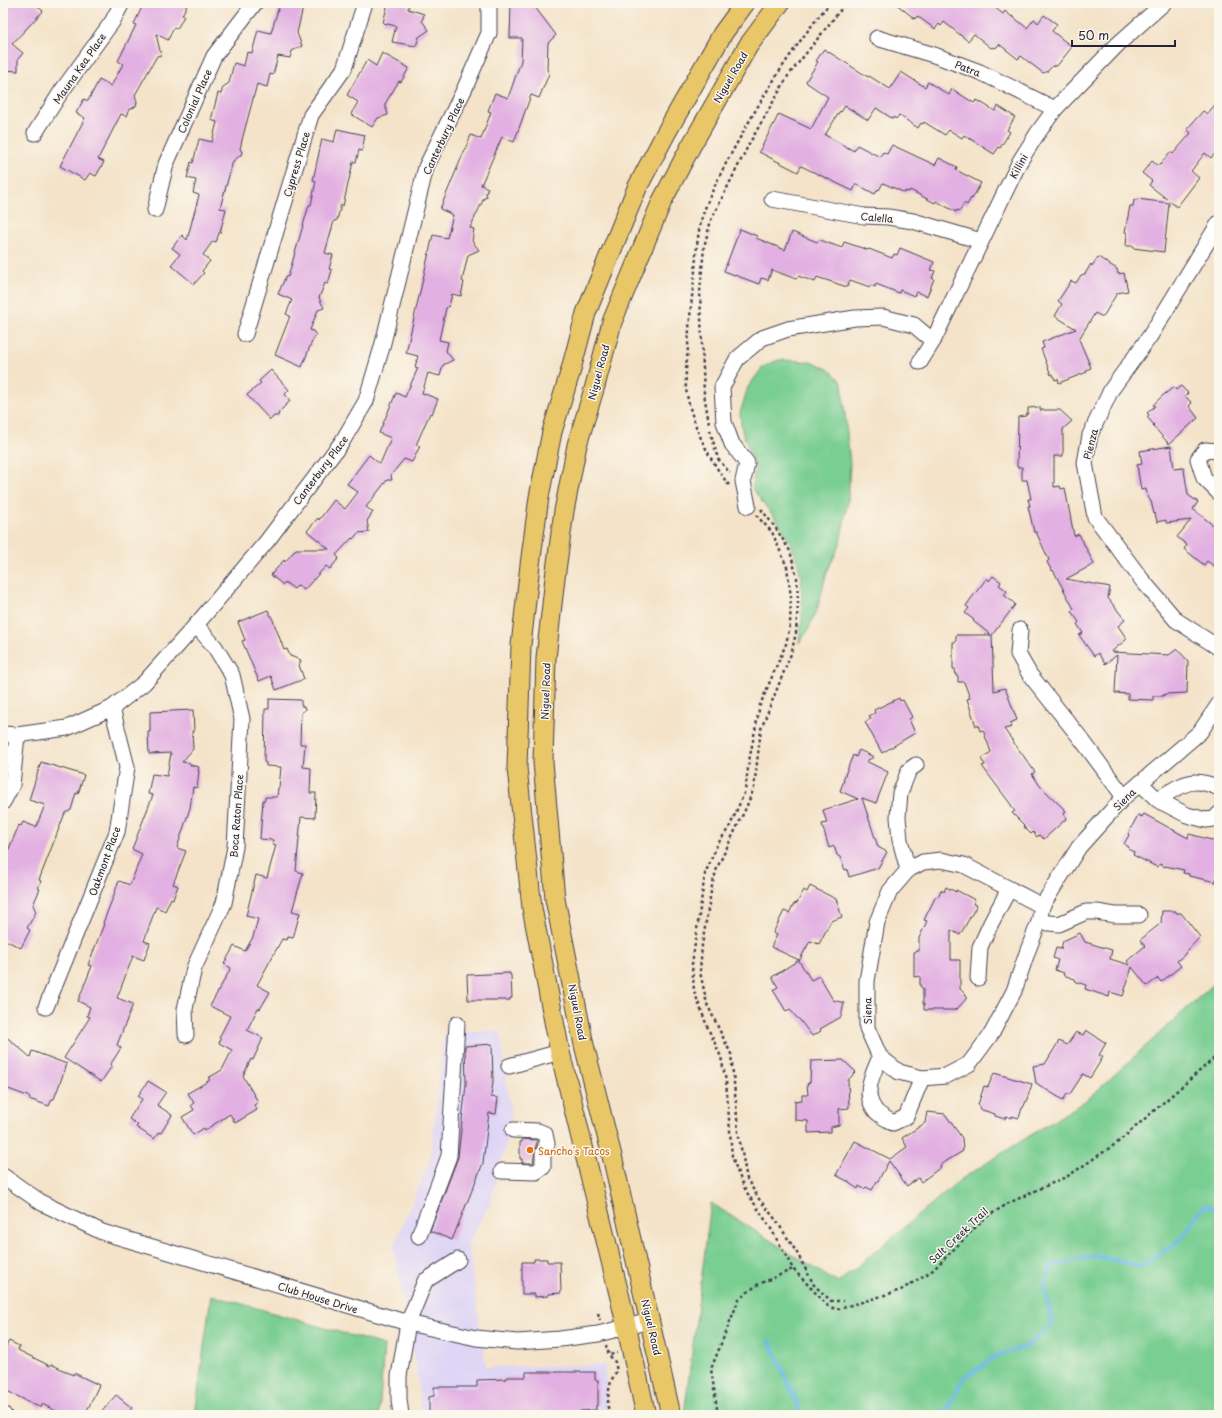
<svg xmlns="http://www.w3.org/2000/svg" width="1222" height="1418" font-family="'Playpen Sans',sans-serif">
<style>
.built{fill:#dfd5f5}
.green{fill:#79ce92;stroke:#4e7866}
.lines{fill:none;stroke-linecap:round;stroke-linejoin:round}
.stream{stroke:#6fbbe8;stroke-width:4}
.building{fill:#e2b0e2}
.minor-casing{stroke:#423f50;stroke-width:17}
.major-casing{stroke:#423f50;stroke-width:21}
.path{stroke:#423f50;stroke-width:2.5;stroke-dasharray:3 3;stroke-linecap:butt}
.minor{stroke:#fff;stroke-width:15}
.major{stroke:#e9c769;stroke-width:19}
.food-dot{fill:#e8710a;stroke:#fbf7ec;stroke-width:1.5}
.labels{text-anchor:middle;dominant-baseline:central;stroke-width:3;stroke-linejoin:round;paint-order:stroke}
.street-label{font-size:10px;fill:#22223b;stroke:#fbf7ec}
.food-label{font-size:10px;fill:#c56008;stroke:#fbf7ec;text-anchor:start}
</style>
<rect width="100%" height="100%" fill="#fbf7ec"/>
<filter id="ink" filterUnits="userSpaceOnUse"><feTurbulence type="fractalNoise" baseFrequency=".025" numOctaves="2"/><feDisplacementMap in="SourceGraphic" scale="8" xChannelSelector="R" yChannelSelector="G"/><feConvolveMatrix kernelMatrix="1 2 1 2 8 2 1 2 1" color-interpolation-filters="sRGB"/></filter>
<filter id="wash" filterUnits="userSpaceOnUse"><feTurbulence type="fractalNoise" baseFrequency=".012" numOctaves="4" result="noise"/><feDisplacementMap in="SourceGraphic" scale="16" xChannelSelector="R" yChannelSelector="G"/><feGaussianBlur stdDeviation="0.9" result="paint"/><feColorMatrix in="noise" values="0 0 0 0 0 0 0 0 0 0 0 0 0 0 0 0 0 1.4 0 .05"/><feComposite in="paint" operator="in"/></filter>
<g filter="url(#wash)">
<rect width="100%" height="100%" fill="#f4e3c9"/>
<polygon class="built" points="500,1031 512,1121 490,1204 468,1243 486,1367 605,1365 606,1415 421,1415 418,1380 393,1248 430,1160 444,1032"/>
<g class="green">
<path d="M778 360C805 361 824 359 842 383L850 464 848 500 840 544 827 572 817 610 807 632 799 643 802 619V603L801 577 795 553 782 527 753 490V479L756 469 742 431 740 413 748 387 763 367Z"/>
<polygon points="1219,979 1219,1415 684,1415 711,1203 838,1283 960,1180 1088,1099"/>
<polygon points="211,1295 384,1345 379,1415 195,1415"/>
</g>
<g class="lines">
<g class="stream">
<polyline points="770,1341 800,1410 800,1415"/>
<polyline points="944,1415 963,1379 998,1355 1026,1347 1053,1324 1044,1285 1052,1266 1095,1256 1142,1266 1179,1241 1205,1205 1219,1210"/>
</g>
</g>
<g id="blocks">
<g class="building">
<polygon points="11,3 34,3 43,11 12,44 23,53 18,59 18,71 3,70 3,12"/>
<polygon points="144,3 188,3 182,15 184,16 177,29 174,27 168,40 156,34 161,55 157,56 135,95 137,102 136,106 129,110 126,116 121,114 98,159 104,162 96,176 90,173 85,180 60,166 85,118 76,113 84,99 88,101 99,80 111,86 123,64 118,61 136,25 134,24"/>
<polygon points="280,3 304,3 297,33 302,46 292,51 290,58 278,56 273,75 270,74 267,87 257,84 243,136 240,149 242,152 241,155 233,161 220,208 226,209 220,233 219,233 216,242 213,241 203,255 210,261 202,271 204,273 194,284 171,265 180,254 172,248 182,235 187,240 199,195 193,193 196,180 187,178 191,162 193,163 199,139 212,142 217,122 211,120 218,93 221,94 223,87 229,83 234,63 244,66 247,52 252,53 258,30 271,33"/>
<polygon points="388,3 409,3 408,9 424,14 422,21 429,30 419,37 416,46 392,42 396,26 383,23"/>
<polygon points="511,3 532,3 556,35 548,43 547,69 549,74 539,98 531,95 514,142 502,137 481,185 488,188 486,193 487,197 484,198 470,228 474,229 472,241 479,250 468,255 462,281 464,282 461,296 452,294 449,306 446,308 439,340 448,342 446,351 453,360 443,365 440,376 428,373 422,393 438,399 432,414 430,413 416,445 420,446 412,462 404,459 391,475 392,480 387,480 366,507 373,512 367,521 369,532 358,533 353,539 352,538 336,555 339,558 330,569 326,566 304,590 298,585 294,589 285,582 283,585 271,575 284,560 285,562 296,549 329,549 307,531 318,518 319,520 334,500 345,509 358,492 347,484 369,455 380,464 391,438 379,433 396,393 405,397 418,368 415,367 418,356 406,353 433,235 447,238 453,215 440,209 471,135 481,139 491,112 488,111 495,93 508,98 521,61 522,38 510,38"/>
<polygon points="895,3 989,3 1003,14 1005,11 1012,17 1012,16 1027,28 1034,19 1038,23 1044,15 1057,24 1052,31 1072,47 1056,67 1054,65 1053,67 1052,66 1048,71 1043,73 1021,56 1018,59 999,44 997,47 994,48 993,47 991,48 974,34 968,41 944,22 941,26 939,24 935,29 917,16 915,19"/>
<polygon points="824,49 868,77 869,76 890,89 901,72 925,87 928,82 949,95 952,89 974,103 977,100 995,111 998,106 1015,117 1007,130 1010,132 1000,148 999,147 994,154 964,135 962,138 949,130 945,135 924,122 923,124 921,123 918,128 899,115 896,119 894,117 893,119 876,108 868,120 845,106 841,112 840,111 825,135 854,151 857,145 880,157 883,152 887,154 892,145 935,165 939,158 957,167 956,170 981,183 972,199 971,198 967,205 964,203 960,211 957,210 956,212 936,201 935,203 910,190 909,192 906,191 905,193 883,183 879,190 878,189 875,194 856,184 853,191 801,166 798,172 759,152 779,114 811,129 828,97 807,83 806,81 818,62 816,61"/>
<polygon points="382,53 409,68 401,82 399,81 385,104 388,115 378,118 372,127 351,114 358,102 347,95 367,60 376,66"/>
<polygon points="1219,100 1219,149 1211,158 1205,153 1191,171 1199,178 1177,207 1149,185 1152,181 1142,173 1152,161 1158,166 1159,164 1160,165 1170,152 1173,154 1191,133 1187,129 1203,111 1207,114"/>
<polygon points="337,129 365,135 362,151 359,150 356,162 353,162 343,206 341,205 337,220 334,221 325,253 333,255 329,269 332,270 328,284 325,283 319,298 324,308 318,310 310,330 313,331 316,335 312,341 302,367 275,355 290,316 286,314 292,300 278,294 286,276 288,277 309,205 311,205 316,181 313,180 322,139 334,142"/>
<polygon points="1137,199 1169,203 1164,252 1133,248 1134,246 1126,246 1127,233 1125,232 1130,206 1133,206 1134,200 1137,200"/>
<polygon points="740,229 757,236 756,238 785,250 792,232 817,242 820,240 842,248 844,242 868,250 869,249 892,258 894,254 897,255 900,248 934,262 931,270 935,271 932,278 934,279 927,296 916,292 914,296 900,290 899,293 876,284 875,287 871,285 870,287 850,280 847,287 817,277 815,282 798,276 796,279 772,270 768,280 761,278 759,284 724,271"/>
<polygon points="1098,257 1117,269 1118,274 1124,273 1128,291 1117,293 1103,317 1095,313 1079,339 1091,368 1086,370 1087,372 1059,383 1058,379 1055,380 1053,374 1051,375 1041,349 1044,348 1042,342 1076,329 1055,316 1062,304 1058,301 1071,281 1076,283 1081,275 1085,274 1091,264 1092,266"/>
<polygon points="271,370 289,390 285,394 290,401 279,412 278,416 274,416 270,420 247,395 261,383 259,381"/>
<polygon points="1181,386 1188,393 1185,396 1192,403 1189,406 1198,418 1169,444 1153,426 1154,425 1147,417 1149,415 1147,413 1155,406 1153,405 1161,397 1174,387 1176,390"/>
<polygon points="1040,407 1040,410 1060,410 1072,421 1063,429 1063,456 1054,456 1054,487 1060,486 1061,489 1065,488 1074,536 1079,534 1094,564 1066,579 1110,587 1108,598 1125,620 1118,626 1127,639 1111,652 1169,655 1177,649 1188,661 1187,693 1165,694 1163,696 1153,696 1153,700 1128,699 1128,694 1115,693 1117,655 1105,664 1098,653 1094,656 1079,635 1083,633 1077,624 1079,622 1071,611 1074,609 1053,570 1052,571 1047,562 1049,560 1036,532 1034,532 1028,506 1030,506 1028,499 1031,499 1027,480 1022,480 1022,467 1017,467 1018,417 1026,416 1026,414 1028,414 1028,408"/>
<polygon points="1171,446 1174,469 1183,468 1184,470 1188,495 1198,502 1193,509 1219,530 1219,570 1207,561 1204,565 1184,549 1187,545 1177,537 1191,520 1166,523 1166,520 1157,522 1155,513 1154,514 1151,501 1148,499 1146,489 1141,490 1137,465 1142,464 1140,451"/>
<polygon points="993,576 1001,582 999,585 1007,591 1004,595 1014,603 1015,605 992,635 994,691 1005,688 1017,720 1010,723 1012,727 1004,729 1035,772 1032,774 1040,786 1066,811 1064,814 1067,818 1044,839 1039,835 1037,837 1033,832 1031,834 1023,826 1024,825 1012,813 1015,811 1011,807 1012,806 982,766 985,765 981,759 991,752 983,730 980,731 978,725 976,726 967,699 970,698 964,682 958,682 958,676 956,676 955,669 953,669 953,642 956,642 956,635 991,635 973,621 974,620 965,613 969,608 966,606 970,600 987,578 989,581"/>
<polygon points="268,610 273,620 284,650 287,649 290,656 301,660 299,665 304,679 276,690 271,676 259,681 242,641 245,640 238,622"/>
<polygon points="899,698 900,701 903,700 912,717 909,719 915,733 882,753 865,722 871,719 869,716 875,713 874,710"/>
<polygon points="269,699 301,700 301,705 306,709 301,713 300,744 305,744 303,767 311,768 310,793 316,793 315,818 301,817 296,871 303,873 292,911 300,913 293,938 288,937 287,940 282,939 257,985 270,992 260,1009 258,1008 247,1030 263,1038 253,1060 251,1059 243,1076 258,1102 254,1105 257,1110 235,1123 230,1114 205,1130 204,1128 193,1135 182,1117 194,1110 191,1105 194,1103 188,1093 210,1080 208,1078 222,1070 232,1050 219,1043 221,1039 219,1038 230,1016 210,1006 231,968 224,964 234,946 245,951 253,937 258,919 246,916 256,875 267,878 276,845 273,844 273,840 260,839 263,800 265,800 265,797 277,797 278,788 279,788 281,767 266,766 266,763 264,762 265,709 269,709"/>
<polygon points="193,710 194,731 192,731 193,749 182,762 190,763 190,765 199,767 198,771 199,771 197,788 193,787 190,808 177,848 186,851 173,884 178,886 173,899 171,898 165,911 156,907 144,941 150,943 144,960 133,956 117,998 133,1004 117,1045 121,1048 110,1065 112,1066 101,1082 64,1058 90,1017 87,1016 90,1007 78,1001 92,966 88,965 104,924 103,923 112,900 119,881 130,885 142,854 132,849 153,795 148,794 152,774 167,776 171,753 149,754 148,732 150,732 150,712"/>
<polygon points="859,750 874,757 866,761 888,772 876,803 862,798 878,847 887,852 878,868 849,877 847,869 845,870 840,857 837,855 834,846 829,848 822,824 827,823 823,810 858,799 840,791 844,780 843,780 853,755 856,757"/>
<polygon points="41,762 84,775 78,794 76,793 71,810 65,813 39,880 41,881 38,888 40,889 33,905 36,912 27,928 30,930 21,948 3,939 3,849 8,851 19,825 21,826 23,822 36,827 45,805 29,800"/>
<polygon points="1144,814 1188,838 1189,834 1219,842 1219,880 1216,879 1216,882 1189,876 1189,874 1183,873 1184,870 1165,866 1165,867 1159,864 1157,867 1133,855 1134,852 1128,849 1129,847 1124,844 1129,835 1128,834 1138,815 1142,817"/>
<polygon points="810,886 836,899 842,917 831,921 819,944 810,941 799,961 811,980 819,976 833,1000 844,1003 841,1017 820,1029 821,1031 812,1036 799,1019 796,1017 790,1009 786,1011 773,990 778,987 772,977 799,960 771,947 777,935 773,933 784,911 789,913 794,904 797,903 804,890 807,892"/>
<polygon points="946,887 956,892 956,890 975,900 973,904 977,905 960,935 951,930 951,960 960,960 960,989 968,997 956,1010 924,1010 924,1004 923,1004 923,989 920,986 920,976 914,977 914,952 919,951 919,938 927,921 924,920 936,896 938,897 941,890 944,892"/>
<polygon points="1162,911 1176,911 1176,913 1181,913 1200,937 1186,952 1185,954 1177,961 1181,966 1161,982 1158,978 1147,986 1132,967 1123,996 1110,992 1109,997 1085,989 1086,985 1076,982 1075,979 1063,975 1064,973 1055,970 1058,960 1053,958 1056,948 1061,949 1063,941 1080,933 1085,942 1112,950 1110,959 1130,965 1127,961 1145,946 1140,940 1161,923"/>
<polygon points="510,973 510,975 511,975 512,998 510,998 510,1000 468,1000 467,975"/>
<polygon points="1086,1030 1106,1043 1099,1055 1103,1057 1090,1078 1083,1074 1070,1094 1067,1094 1063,1100 1036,1083 1033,1066 1045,1064 1059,1041 1067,1045 1076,1032 1083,1035"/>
<polygon points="3,1034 30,1057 32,1051 67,1064 54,1099 52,1099 49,1106 29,1099 30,1097 3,1087"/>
<polygon points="492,1044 493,1082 491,1097 498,1098 496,1114 489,1113 483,1163 452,1240 430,1231 458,1157 466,1084 465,1046"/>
<polygon points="843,1060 856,1072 848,1080 849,1108 839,1109 839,1125 831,1127 831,1132 808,1133 808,1121 795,1120 795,1101 802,1100 802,1095 808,1095 807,1084 810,1082 811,1061"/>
<polygon points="994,1073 1032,1084 1027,1099 1023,1108 1022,1108 1019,1118 1012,1116 1012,1118 1006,1116 1005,1119 995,1116 995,1114 979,1109 980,1106 978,1105 984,1086 988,1087"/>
<polygon points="148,1081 166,1092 157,1105 172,1115 161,1133 159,1132 154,1139 136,1127 138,1125 129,1119 142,1099 138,1096"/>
<polygon points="927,1112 945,1114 962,1138 963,1151 940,1165 941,1167 921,1182 918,1178 907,1186 889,1161 878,1181 877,1181 872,1190 866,1187 864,1189 859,1186 858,1189 849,1183 849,1182 836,1175 855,1141 890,1159 907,1147 902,1138 925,1123"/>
<polygon points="522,1139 537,1140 533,1163 522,1163 522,1159 520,1159 520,1142 522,1142"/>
<polygon points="534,1259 547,1259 547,1262 560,1262 561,1293 548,1294 548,1296 535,1297 535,1294 522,1294 522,1262 534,1262"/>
<polygon points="9,1341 19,1346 18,1350 50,1366 51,1364 73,1375 74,1373 99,1385 85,1415 64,1415 42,1404 41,1408 3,1389 3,1352"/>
<polygon points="526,1372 595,1372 595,1380 598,1380 598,1405 596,1405 596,1410 580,1411 580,1415 429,1415 429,1397 434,1396 434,1387 477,1387 477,1380 506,1379 506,1377 526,1377"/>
<polygon points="116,1395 132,1408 125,1415 99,1415"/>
</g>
</g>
</g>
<g filter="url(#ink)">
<use href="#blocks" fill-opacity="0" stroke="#423f50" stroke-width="1"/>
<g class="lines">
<defs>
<g id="minor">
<polyline points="877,38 934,55 980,72 1055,109"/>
<polyline points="35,133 61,92 112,22 122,3"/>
<polyline points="772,199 864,216 888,217 913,221 981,241"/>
<polyline points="155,210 166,164 214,56 255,3"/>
<polyline points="1219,223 1150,336 1111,390 1090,435 1085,463 1095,517 1142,580 1176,620 1219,648"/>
<polyline points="245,334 311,115 344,69 365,3"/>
<polyline points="920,362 933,341 1020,161 1037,134 1055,109 1118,44 1164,3"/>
<polyline points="1219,451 1205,450 1198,459 1204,478 1219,493"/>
<polyline points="748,506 743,481 747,463 732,444 724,422 722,387 737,359 762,338 788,329 855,318 883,317 914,325 933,341"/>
<polyline points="1020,630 1018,654 1030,675 1082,740 1124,797"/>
<polyline points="3,734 17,735 67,728 112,708 144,683 196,625 267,541 342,442 366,401 382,347 426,167 464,90 489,33 489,3"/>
<polyline points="1140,783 1158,800 1187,815 1206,820 1214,819 1219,814"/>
<polyline points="3,802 12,785 17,735"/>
<path d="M1161 802 1163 796C1186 782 1193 777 1219 788"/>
<polygon points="941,860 964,865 1042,906 1039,922 1028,950 1014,991 992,1033 969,1064 946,1076 922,1078 899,1072 880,1057 867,1028 867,981 877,922 890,891 908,870 923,862"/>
<polyline points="908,870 900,840 898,817 900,793 909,770 916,765"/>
<polyline points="1042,906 1079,847 1124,797 1200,732 1219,704"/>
<polyline points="1039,922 1059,924 1086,912 1097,912 1115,915 1139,915"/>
<polyline points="978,978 980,947 991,923 1009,889"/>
<polyline points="46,1007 117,832 127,767 112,708"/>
<polyline points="186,1035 185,1009 194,968 224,903 235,847 242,719 232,675 215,647 196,625"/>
<path d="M880 1057C873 1074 862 1093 875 1110 879 1116 888 1119 893 1123L906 1117 922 1078"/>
<polyline points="509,1066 560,1052"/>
<polyline points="502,1171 536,1172 543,1167 543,1153 547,1144 545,1134 538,1131 513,1130"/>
<polyline points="3,1176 42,1203 102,1232 408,1323 476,1338 517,1342 560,1339 598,1334 650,1321"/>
<polyline points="419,1236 449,1156 457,1024"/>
<polyline points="3,1414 4,1415"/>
<polyline points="401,1415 399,1399 399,1376 408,1323 425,1281 458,1260"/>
</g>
<g id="major">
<polyline points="646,1415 621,1302 560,1052 532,908 517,768 521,645 530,565 539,497 552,432 570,373 586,313 637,188 666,133 723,33 745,3"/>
<polyline points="671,1415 613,1160 584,1045 555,899 543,762 546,658 555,578 564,511 577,445 595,386 612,322 662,201 691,146 748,46 780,3"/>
</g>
</defs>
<use href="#minor" class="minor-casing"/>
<use href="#major" class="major-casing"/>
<g class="path">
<polyline points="709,423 704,394 700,292 704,247 711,220 749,144 788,76 846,3"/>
<polyline points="710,430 718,459 730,473"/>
<path d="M729 485C709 460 693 426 687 395 684 380 687 362 688 347 689 322 692 296 695 271 696 251 698 225 706 206 716 181 728 159 741 136 767 89 795 44 830 3"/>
<polyline points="761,509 775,527 790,551 797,578 798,602 796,633 791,654 761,729 754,788 746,808 717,868 712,886 702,945 700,972 707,1004 731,1054 736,1103 738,1132 747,1179 759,1199 776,1220 797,1253 814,1285 831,1301 843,1301"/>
<polyline points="756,515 772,532 787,567 791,597 790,625 786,644 760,705 749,761 745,791 730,826 717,845 705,874 692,964 694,991 707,1026 721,1057 726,1081 732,1156 738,1173 746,1191 770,1227 793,1269 829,1307 837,1309 862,1302 901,1290 933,1270 985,1218 1009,1203 1068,1176 1117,1143 1219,1054"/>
<polyline points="598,1313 600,1320"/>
<polyline points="606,1345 609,1355 617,1353"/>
<path d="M608 1415C608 1400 607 1383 617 1371L615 1362 609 1355"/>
<polyline points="718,1415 711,1369 739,1299 757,1285 793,1269"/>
</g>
<use href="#minor" class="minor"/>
<use href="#major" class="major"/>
</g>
</g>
<circle class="food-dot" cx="530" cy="1150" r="4"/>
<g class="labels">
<g class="street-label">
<text transform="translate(79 68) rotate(-55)">Mauna Kea Place</text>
<text transform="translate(968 68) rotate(21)">Patra</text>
<text transform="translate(730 77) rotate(-60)">Niguel Road</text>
<text transform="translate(194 101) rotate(-66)">Colonial Place</text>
<text transform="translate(443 136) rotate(-65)">Canterbury Place</text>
<text transform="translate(296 164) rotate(-73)">Cypress Place</text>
<text transform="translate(1018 166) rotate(-62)">Killini</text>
<text transform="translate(877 217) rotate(5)">Calella</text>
<text transform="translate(598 372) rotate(-75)">Niguel Road</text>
<text transform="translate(1090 444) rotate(-76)">Pienza</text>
<text transform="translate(320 470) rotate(-53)">Canterbury Place</text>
<text transform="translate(545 691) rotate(-88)">Niguel Road</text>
<text transform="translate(1124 799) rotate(-45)">Siena</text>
<text transform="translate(236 816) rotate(-86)">Boca Raton Place</text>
<text transform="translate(104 861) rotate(-70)">Oakmont Place</text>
<text transform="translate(867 1011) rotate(-91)">Siena</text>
<text transform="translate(578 1012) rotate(79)">Niguel Road</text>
<text transform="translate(958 1235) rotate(-43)">Salt Creek Trail</text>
<text transform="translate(318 1297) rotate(17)">Club House Drive</text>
<text transform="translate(652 1327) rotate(77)">Niguel Road</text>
</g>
<g class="food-label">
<text x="538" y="1150">Sancho's Tacos</text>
</g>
</g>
<rect width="1222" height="1418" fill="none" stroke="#fbf7ec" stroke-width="16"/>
<path d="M1072 40v6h103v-6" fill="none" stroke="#22223b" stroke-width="2"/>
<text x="1078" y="40" font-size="12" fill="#22223b" stroke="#fbf7ec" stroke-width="3" paint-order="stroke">50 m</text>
</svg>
